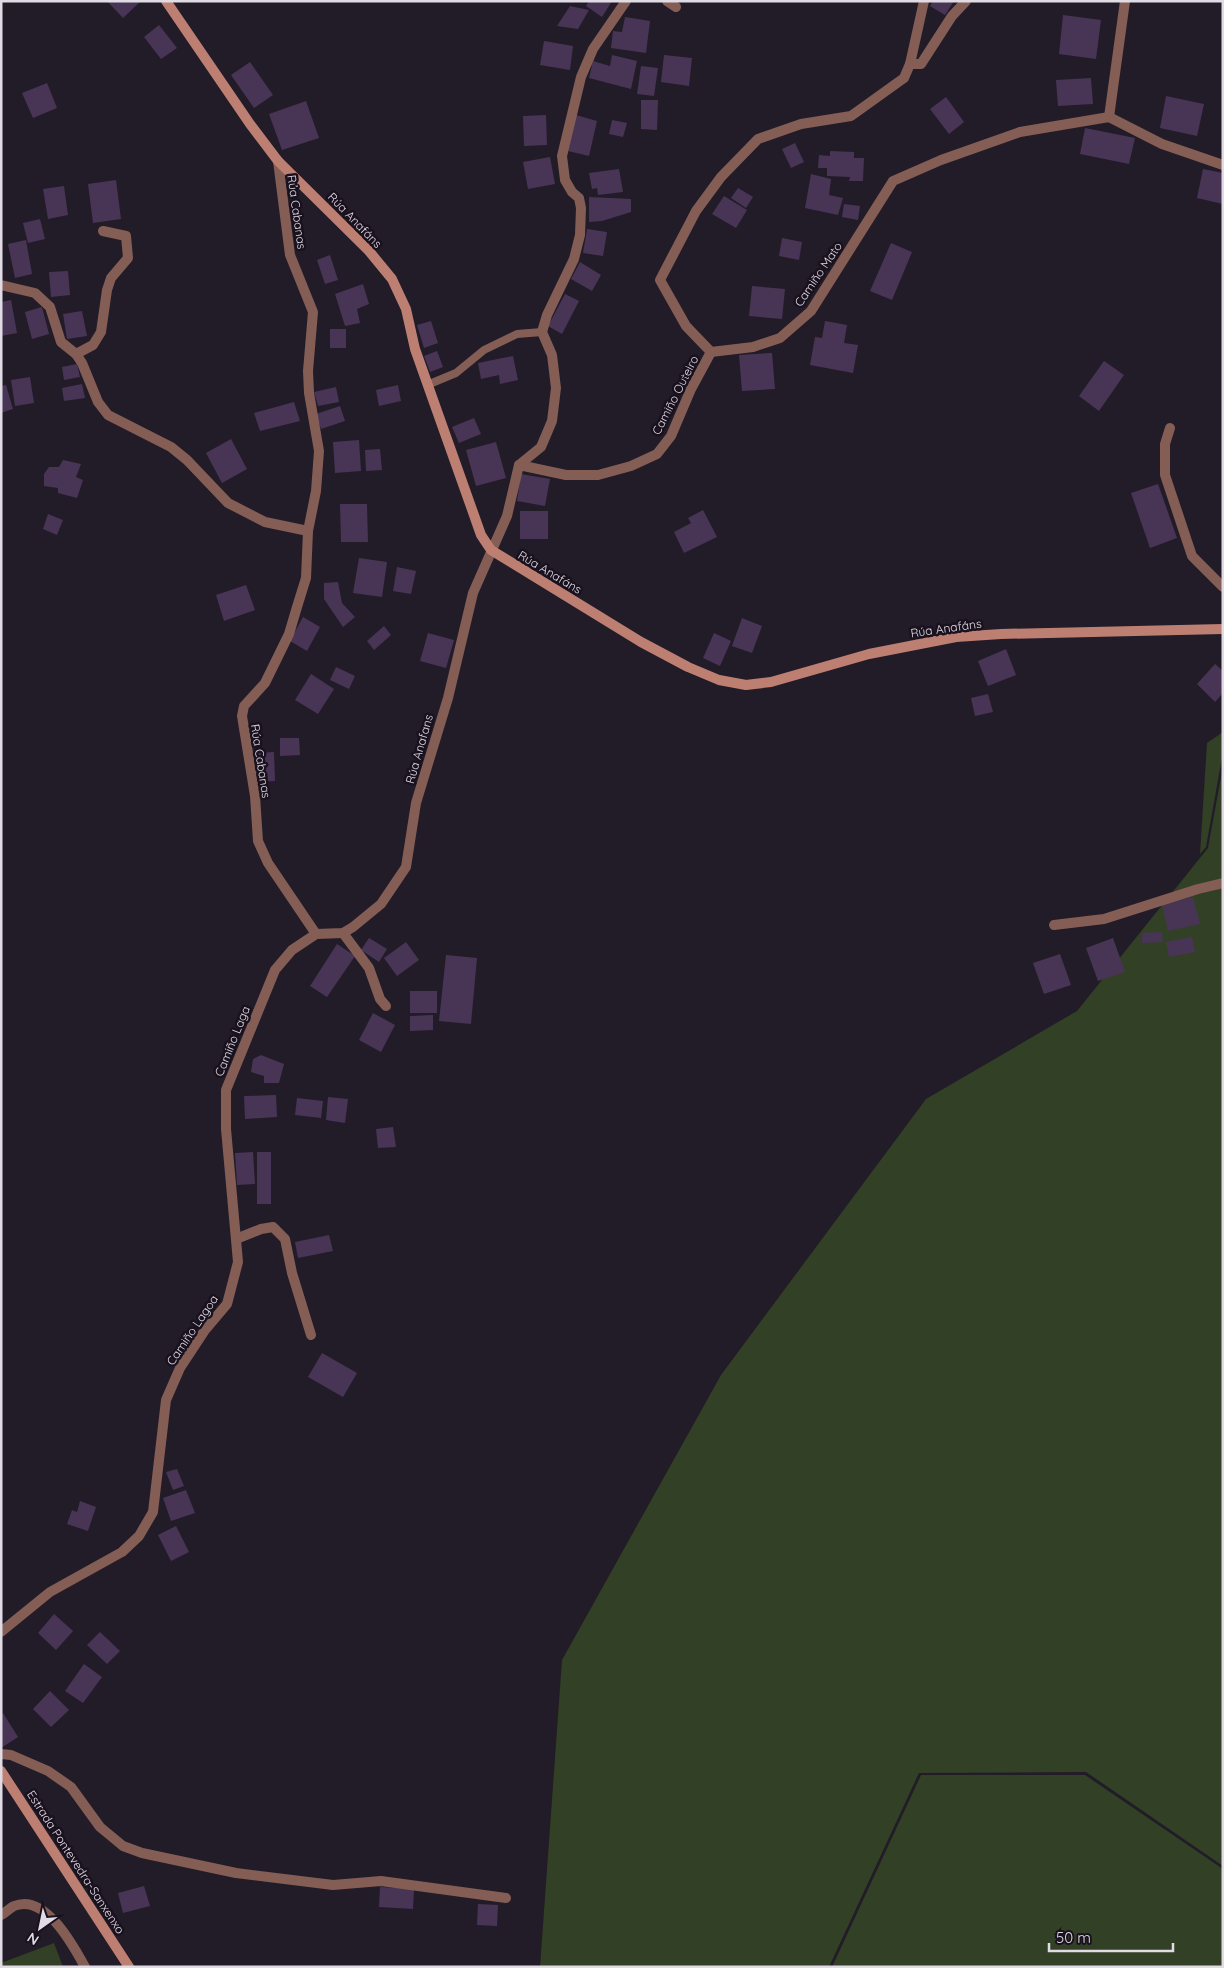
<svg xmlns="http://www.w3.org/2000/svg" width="1224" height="1968" font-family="Quicksand,sans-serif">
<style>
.green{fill:#324025}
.building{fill:#483556}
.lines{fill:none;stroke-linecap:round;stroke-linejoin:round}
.lane{stroke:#845d55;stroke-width:8}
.street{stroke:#845d55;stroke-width:10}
.secondary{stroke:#be7f73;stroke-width:10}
.labels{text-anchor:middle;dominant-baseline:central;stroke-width:5;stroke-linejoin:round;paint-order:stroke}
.street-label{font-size:12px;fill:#e0dbe4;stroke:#19121e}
</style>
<rect width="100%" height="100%" fill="#221b28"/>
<g class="green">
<polygon points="1223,732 1223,752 1206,847 1200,854 1207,743"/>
<polygon points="1223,766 1223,1866 1086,1772 919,1773 829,1967 540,1967 562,1660 721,1375 926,1099 1077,1011 1208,848"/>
<polygon points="921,1775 1085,1775 1223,1869 1223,1967 832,1967"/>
<polygon points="54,1943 63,1967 1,1967 1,1963"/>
</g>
<g class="building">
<polygon points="107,1 141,1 123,18"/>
<polygon points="589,1 612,1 602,17 586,6"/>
<polygon points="933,1 954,1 945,15 930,6"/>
<polygon points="570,6 589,10 578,29 557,26"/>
<polygon points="1063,15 1101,20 1096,59 1059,54"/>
<polygon points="625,17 650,21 646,53 611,48 613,31 622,32"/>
<polygon points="159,25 177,48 161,59 144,37"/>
<polygon points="544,41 573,46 570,70 540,65"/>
<polygon points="612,55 637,61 631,89 589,78 593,61 610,66"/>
<polygon points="664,55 692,58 689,86 661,82"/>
<polygon points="250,62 273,95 254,108 231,75"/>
<polygon points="641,66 658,68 654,96 637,94"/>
<polygon points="1091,78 1093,104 1058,106 1056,80"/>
<polygon points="47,83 57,108 33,118 22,93"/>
<polygon points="1166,96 1204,104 1197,136 1160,128"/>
<polygon points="946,97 964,122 949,134 930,109"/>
<polygon points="641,100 658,100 657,130 641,129"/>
<polygon points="306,101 319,138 282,150 269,114"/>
<polygon points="546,115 547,145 524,146 523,116"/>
<polygon points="576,115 597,121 589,156 568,151"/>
<polygon points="612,120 627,123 623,137 609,134"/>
<polygon points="1085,128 1135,138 1129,164 1080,154"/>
<polygon points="795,143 804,162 791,168 782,149"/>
<polygon points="830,151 854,152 854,158 864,158 863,181 849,181 850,177 827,176 827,168 818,168 819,155 830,156"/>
<polygon points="550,157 555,184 528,189 523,162"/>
<polygon points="619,169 623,192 598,195 597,188 592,189 589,173"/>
<polygon points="1203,169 1223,173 1223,204 1197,198"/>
<polygon points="811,174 831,179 829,195 843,198 838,215 805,208"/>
<polygon points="116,180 121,219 93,223 88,184"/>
<polygon points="64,186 68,215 48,219 43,189"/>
<polygon points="738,188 753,197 746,208 731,198"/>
<polygon points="724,196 747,210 736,228 712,214"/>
<polygon points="589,197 631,199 631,212 602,221 589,222"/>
<polygon points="844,204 860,206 858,220 842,217"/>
<polygon points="40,219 45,239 28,243 23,223"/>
<polygon points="587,229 607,232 603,256 583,253"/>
<polygon points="782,238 802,242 799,260 779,256"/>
<polygon points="26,240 32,274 15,278 8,244"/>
<polygon points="891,243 912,252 892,300 870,291"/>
<polygon points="330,255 338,280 325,284 317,260"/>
<polygon points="580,262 601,275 592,291 571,279"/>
<polygon points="68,271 70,295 51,297 49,272"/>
<polygon points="363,284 369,304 357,309 360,323 345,326 335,294"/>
<polygon points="752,286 785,289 782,319 749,316"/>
<polygon points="565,294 579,301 562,334 548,326"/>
<polygon points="11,300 17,333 1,336 1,302"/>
<polygon points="42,307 49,334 32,339 25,312"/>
<polygon points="82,311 87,336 67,339 63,314"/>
<polygon points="431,321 438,343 424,348 417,325"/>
<polygon points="825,321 847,325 844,343 858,345 853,373 810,365 815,337 822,338"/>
<rect x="330" y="329" width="16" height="19"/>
<polygon points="437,351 443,367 430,372 424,356"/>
<polygon points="772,353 775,389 742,391 739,355"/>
<polygon points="513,356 518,380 500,384 499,375 481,379 478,363"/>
<polygon points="1104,361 1124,375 1099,411 1079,396"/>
<polygon points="77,364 80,377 64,380 62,367"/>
<polygon points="30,377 34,403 15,406 11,380"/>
<polygon points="82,384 85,398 64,401 62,388"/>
<polygon points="6,385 13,409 1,413 1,386"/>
<polygon points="398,385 401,401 379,406 376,390"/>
<polygon points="336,387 339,402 318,406 314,392"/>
<polygon points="294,402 300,421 260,431 254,413"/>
<polygon points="340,406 345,421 321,429 316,414"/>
<polygon points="474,418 481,434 459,443 452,427"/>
<polygon points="231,439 247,469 222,483 206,453"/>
<polygon points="359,440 361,471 335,473 333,442"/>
<polygon points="496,442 506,478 476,486 466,450"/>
<polygon points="380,449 382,470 366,471 365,450"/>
<polygon points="63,460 81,464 76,477 83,480 77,498 58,493 58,488 44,486 44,474 49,467 59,467"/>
<polygon points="521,474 550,479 545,506 517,501"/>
<polygon points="1158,484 1177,538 1150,548 1131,493"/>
<polygon points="340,504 367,504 368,542 341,542"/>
<polygon points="703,510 717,537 684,553 674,532 691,523 688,518"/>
<rect x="520" y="511" width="28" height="28"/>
<polygon points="48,514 63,520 57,535 43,529"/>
<polygon points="359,558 387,562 382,597 353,593"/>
<polygon points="397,567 416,571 411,594 393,591"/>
<polygon points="338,582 342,603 355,617 343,627 324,599 324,583"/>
<polygon points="246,585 255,610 224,621 216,595"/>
<polygon points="303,617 320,627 307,651 290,641"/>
<polygon points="742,618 762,626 752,653 732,646"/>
<polygon points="384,626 391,635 374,650 367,641"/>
<polygon points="428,633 454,640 446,668 420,661"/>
<polygon points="714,633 731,641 720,666 703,658"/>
<polygon points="1006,649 1016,675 988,686 978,661"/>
<polygon points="1215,664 1223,671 1223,693 1215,702 1197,684"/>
<polygon points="336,667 355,676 349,689 330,680"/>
<polygon points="311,674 334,689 318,714 295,700"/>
<polygon points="988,694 993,712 975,716 971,698"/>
<polygon points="280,738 299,738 300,755 280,756"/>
<polygon points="274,752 275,781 257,782 256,753"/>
<polygon points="1193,897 1200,924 1168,931 1162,904"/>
<polygon points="1162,932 1163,942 1142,943 1142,933"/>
<polygon points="1192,937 1195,952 1169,957 1166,942"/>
<polygon points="369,938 387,949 379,962 361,950"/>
<polygon points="1113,938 1125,972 1098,981 1086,948"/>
<polygon points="406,942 419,960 397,976 384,958"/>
<polygon points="337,944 355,956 327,997 310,986"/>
<polygon points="1060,954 1071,985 1044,994 1033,963"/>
<polygon points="446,955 477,958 471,1024 439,1021"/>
<rect x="410" y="991" width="27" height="22"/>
<polygon points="373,1013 395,1025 381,1052 359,1040"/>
<polygon points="433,1015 433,1030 410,1031 410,1016"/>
<polygon points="261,1055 284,1064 279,1083 264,1083 264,1076 251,1072 253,1059"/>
<polygon points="276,1095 277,1117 245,1119 244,1096"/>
<polygon points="328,1097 348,1099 345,1123 326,1120"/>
<polygon points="297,1098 323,1101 321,1118 295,1115"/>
<polygon points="393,1127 396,1147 378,1148 376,1129"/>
<polygon points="253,1152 255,1184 237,1185 235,1153"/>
<rect x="257" y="1152" width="14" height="52"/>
<polygon points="329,1235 333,1251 298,1258 295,1242"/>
<polygon points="322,1353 357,1373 343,1397 308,1377"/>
<polygon points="177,1469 184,1486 173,1490 166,1472"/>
<polygon points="186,1490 195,1513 171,1521 163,1498"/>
<polygon points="80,1501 96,1507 88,1531 67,1524 72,1510 77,1512"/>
<polygon points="176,1526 189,1552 171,1561 158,1535"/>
<polygon points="54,1614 73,1631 56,1650 38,1633"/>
<polygon points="100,1632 120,1651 107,1664 87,1645"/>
<polygon points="84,1664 102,1677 83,1703 65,1691"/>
<polygon points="50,1691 69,1710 51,1727 33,1709"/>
<polygon points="3,1713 18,1737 1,1748 1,1715"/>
<polygon points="144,1886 150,1906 123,1913 118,1893"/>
<polygon points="380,1887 414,1889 413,1909 379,1907"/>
<polygon points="478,1904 498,1905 497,1926 477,1925"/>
</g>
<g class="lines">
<polyline class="lane" points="427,385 456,373 484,350 517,334 542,332"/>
<g class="street">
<polyline points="667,1 676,7"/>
<polyline points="910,64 921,64 952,16 966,1"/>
<polyline points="1109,117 1125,1"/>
<polyline points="278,161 290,255 313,312 308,371 309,393 319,451 316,491 308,531 306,578 297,607 289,634 265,683 244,706 242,716 255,796 258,841 268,863 316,934"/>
<polyline points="1,285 35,293 50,307 61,342 76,354 82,363 98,402 108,415 171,447 187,460 228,503 265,522 308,531"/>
<polyline points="711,352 753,347 780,338 811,311 893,181 941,160 1020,132 1109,117 1162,144 1223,165"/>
<polyline points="711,352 686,326 660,280 696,211 721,177 758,139 801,124 851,116 904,78 910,64 924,1"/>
<polyline points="76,354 93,345 101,332 107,290 111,278 128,258 126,236 103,231"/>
<polyline points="1170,428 1165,444 1165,475 1192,556 1223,587"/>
<polyline points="519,465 566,475 598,475 631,466 657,454 671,436 691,389 711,352"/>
<polyline points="1054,925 1104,919 1198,889 1223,883"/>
<polyline points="343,933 369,968 380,999 386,1006"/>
<polyline points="316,934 343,933 353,927 381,904 406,867 416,803 448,698 473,593 507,516 519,465 541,447 552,421 556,388 552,355 542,332 547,315 574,259 580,235 581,208 579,198 572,192 565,180 562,156 581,77 593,49 626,1"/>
<polyline points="236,1239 261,1229 273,1227 285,1239 292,1273 311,1335"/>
<polyline points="1,1632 50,1592 122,1552 139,1536 153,1512 166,1400 180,1368 205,1330 227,1304 238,1262 226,1129 226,1090 275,970 292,950 316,934"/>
<polyline points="1,1754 11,1755 48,1771 71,1787 100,1827 123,1846 142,1853 236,1873 333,1885 381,1881 506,1898"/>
<path d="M1 1915C5 1913 10 1908 14 1906 45 1893 73 1945 85 1967"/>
</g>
<g class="secondary">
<polyline points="166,1 250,124 278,161 369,251 392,279 406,309 415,349 475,518 481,535 491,550 641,642 688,667 719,680 746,685 771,682 869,654 956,637 1001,634 1223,629"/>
<polyline points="1,1771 129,1967"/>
</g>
</g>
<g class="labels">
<g class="street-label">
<text transform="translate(297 212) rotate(82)">Rúa Cabanas</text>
<text transform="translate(355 220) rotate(46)">Rúa Anafáns</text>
<text transform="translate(818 274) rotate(-56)">Camiño Mato</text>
<text transform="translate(675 395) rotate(-63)">Camiño Outeiro</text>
<text transform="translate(550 572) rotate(31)">Rúa Anafáns</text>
<text transform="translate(946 628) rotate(-8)">Rúa Anafáns</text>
<text transform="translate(419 749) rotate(-74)">Rúa Anafans</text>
<text transform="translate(261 761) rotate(81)">Rúa Cabanas</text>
<text transform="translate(232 1041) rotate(-68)">Camiño Laga</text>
<text transform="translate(192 1330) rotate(-56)">Camiño Lagoa</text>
<text transform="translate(76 1862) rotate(57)">Estrada Pontevedra-Sanxenxo</text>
</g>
</g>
<rect width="1224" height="1968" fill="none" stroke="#e0dbe4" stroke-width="5"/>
<g transform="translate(40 1928) rotate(213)" stroke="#19121e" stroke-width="4" paint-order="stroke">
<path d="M0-4L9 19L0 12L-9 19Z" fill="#e0dbe4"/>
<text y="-8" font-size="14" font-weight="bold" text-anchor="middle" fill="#e0dbe4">N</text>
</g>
<path d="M1049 1943v8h124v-8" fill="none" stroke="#e0dbe4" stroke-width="2.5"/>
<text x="1056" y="1943" font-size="15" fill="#e0dbe4" stroke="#19121e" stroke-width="4" paint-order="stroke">50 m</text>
</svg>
